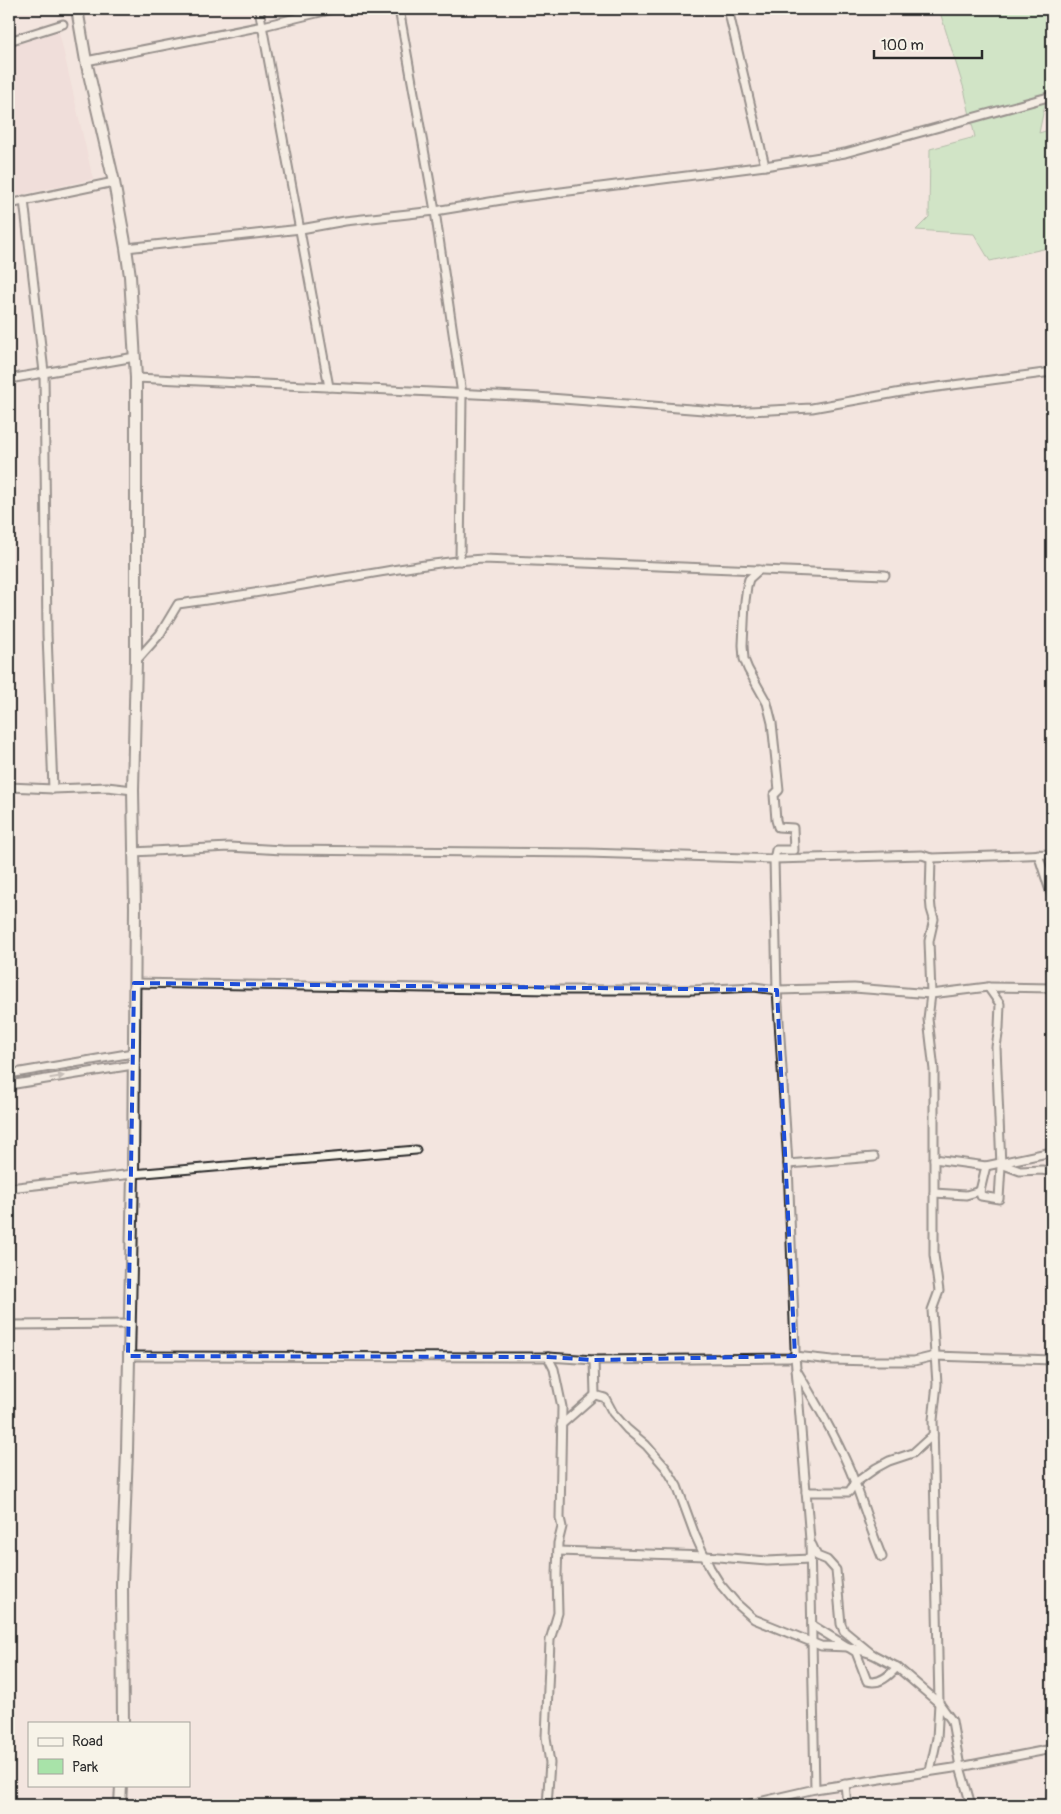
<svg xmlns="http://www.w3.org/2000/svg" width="1061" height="1814" font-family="Pangolin,sans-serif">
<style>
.built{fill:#eed4d4}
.green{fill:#a8e3a9;stroke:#6a876a}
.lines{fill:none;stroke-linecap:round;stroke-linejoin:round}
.street-casing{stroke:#2b2b2b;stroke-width:11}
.secondary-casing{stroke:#2b2b2b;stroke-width:14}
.street{stroke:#f7f3e8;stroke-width:7}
.secondary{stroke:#f7f3e8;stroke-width:10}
.oneway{fill:#918f8a}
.marked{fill:none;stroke:#1d4ed8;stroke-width:4;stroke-dasharray:10 6;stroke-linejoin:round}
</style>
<rect width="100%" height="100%" fill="#f3e5df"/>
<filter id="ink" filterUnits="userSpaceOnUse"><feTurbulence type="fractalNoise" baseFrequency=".02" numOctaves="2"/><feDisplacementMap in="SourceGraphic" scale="10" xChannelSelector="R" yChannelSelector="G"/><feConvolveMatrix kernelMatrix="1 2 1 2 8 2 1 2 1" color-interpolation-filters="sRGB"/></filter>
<g filter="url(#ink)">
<polygon class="built" points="59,32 93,179 9,197 9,47"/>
<polygon class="green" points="939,9 1052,9 1052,94 1046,99 1039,133 1052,129 1052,247 990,261 974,234 916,230 929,217 930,149 975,137 964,89"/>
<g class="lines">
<defs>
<g id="street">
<polyline points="259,9 329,387"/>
<polyline points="399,9 435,211 462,394 460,561"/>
<polyline points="728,9 765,166"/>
<polyline points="9,41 63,24"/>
<polyline points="86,61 263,26 333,9"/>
<polyline points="24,200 44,372 47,634 53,789"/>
<polyline points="9,204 114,182"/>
<polyline points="126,248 301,229 345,221 435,211 514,198 765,166 845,153 1052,96"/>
<polyline points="136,378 537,397 729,412 812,408 907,391 1052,372"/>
<polyline points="9,379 135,357"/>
<polyline points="759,570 749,579 747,586 745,601 743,645 744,659 748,669 767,703 772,723 779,790 774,795 776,820 778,827 793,828 794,850 776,850 774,859 777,990 854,988 931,994 988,987 1052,988"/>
<path d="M136 661 160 634 178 604C230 597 281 589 332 580 382 572 433 562 483 559L885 575"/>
<polyline points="9,787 53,789 107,787 133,790"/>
<polyline points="133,852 229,847 282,850 588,853 774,859 922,855 931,858 930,897 931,909 934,919 929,941 931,994 928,1019 934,1070 934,1255 939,1291 932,1310 937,1384 933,1420 939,1703 937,1738 930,1771"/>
<polyline points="1038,854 1052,897"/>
<polyline points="931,858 1052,854"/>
<polyline points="9,1074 133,1053"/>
<polyline points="9,1085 133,1065"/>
<polyline points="934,1159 986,1166 1052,1152"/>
<polyline points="788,1164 874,1157"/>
<polyline points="1001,1164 1020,1171 1042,1170 1052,1172"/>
<polyline points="9,1188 133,1174 416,1150"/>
<polyline points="980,1191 986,1166"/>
<polyline points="934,1193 966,1195 980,1191 981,1196 999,1199 1001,1166 996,1047 999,1028 1000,1004 988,987"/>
<polyline points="9,1325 129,1324"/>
<polyline points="128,1356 548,1357 594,1360 789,1358 795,1356 795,1347 788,1164 777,990 754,987 693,990 552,990 134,983"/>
<polyline points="594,1360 595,1395 605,1398 613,1413 627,1429 646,1445 666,1468 677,1486 695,1535 710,1568 720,1584 736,1603 754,1619 821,1646 849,1647 872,1654"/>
<path d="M797 1371C816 1403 835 1435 850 1470 862 1499 870 1529 882 1557"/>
<polyline points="561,1425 595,1395"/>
<polyline points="806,1492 849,1492 855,1483 876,1468 889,1461 913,1453 933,1435"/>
<polyline points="812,1545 817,1556 827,1560 836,1570 841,1624 844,1631 872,1654 897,1667 939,1703 952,1721 960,1767 971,1805"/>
<polyline points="558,1551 706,1556 767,1561 810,1559"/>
<path d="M812 1625 856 1652 867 1681C879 1685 889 1676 897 1667"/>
<polyline points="845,1784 847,1805"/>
<polyline points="815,1789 810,1540 795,1356 832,1360 872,1361 914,1361 935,1356 1052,1360"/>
<polyline points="547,1805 550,1763 546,1737 550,1640 558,1613 557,1575 558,1543 562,1527 560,1518 562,1407 554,1369 548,1357"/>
<polyline points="746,1805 815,1789 960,1767 1052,1749"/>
</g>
<g id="secondary">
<polyline points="77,9 86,61 114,182 126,248 130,276 136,378 136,661 133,790 135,907 133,1174 127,1451 122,1584 123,1723"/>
<polyline points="120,1805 121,1785"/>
</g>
</defs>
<use href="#street" class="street-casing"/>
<use href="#secondary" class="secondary-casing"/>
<use href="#street" class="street"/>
<use href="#secondary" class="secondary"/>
</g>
<defs><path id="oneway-solid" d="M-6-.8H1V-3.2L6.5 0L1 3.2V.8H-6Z" transform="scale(1.25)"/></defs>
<use class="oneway" href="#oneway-solid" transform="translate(57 1077) rotate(-9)"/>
</g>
<path d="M0 0H1061V1814H0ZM134 983 777 990 795 1356 594 1360 548 1357 128 1356Z" fill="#f3e5df" fill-opacity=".55" fill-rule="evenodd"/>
<path class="marked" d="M134 983 777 990 795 1356 594 1360 548 1357 128 1356Z"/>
<rect width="1061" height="1814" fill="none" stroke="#f7f3e8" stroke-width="30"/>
<rect x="15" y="15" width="1031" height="1784" fill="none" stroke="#2b2b2b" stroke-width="2" filter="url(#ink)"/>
<rect x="28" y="1722" width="162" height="65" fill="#f7f3e8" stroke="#a5a39c"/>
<rect x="38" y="1738" width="25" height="8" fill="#f7f3e8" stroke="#a5a39c"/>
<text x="72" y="1746" font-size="15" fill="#2b2b2b">Road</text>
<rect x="38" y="1759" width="25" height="15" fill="#a8e3a9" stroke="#a5a39c"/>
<text x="72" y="1772" font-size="15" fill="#2b2b2b">Park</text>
<path d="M874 50v8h108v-8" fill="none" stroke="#2b2b2b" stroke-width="2.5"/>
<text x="881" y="50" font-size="15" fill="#2b2b2b" stroke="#f7f3e8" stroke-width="4" paint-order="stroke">100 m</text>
</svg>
